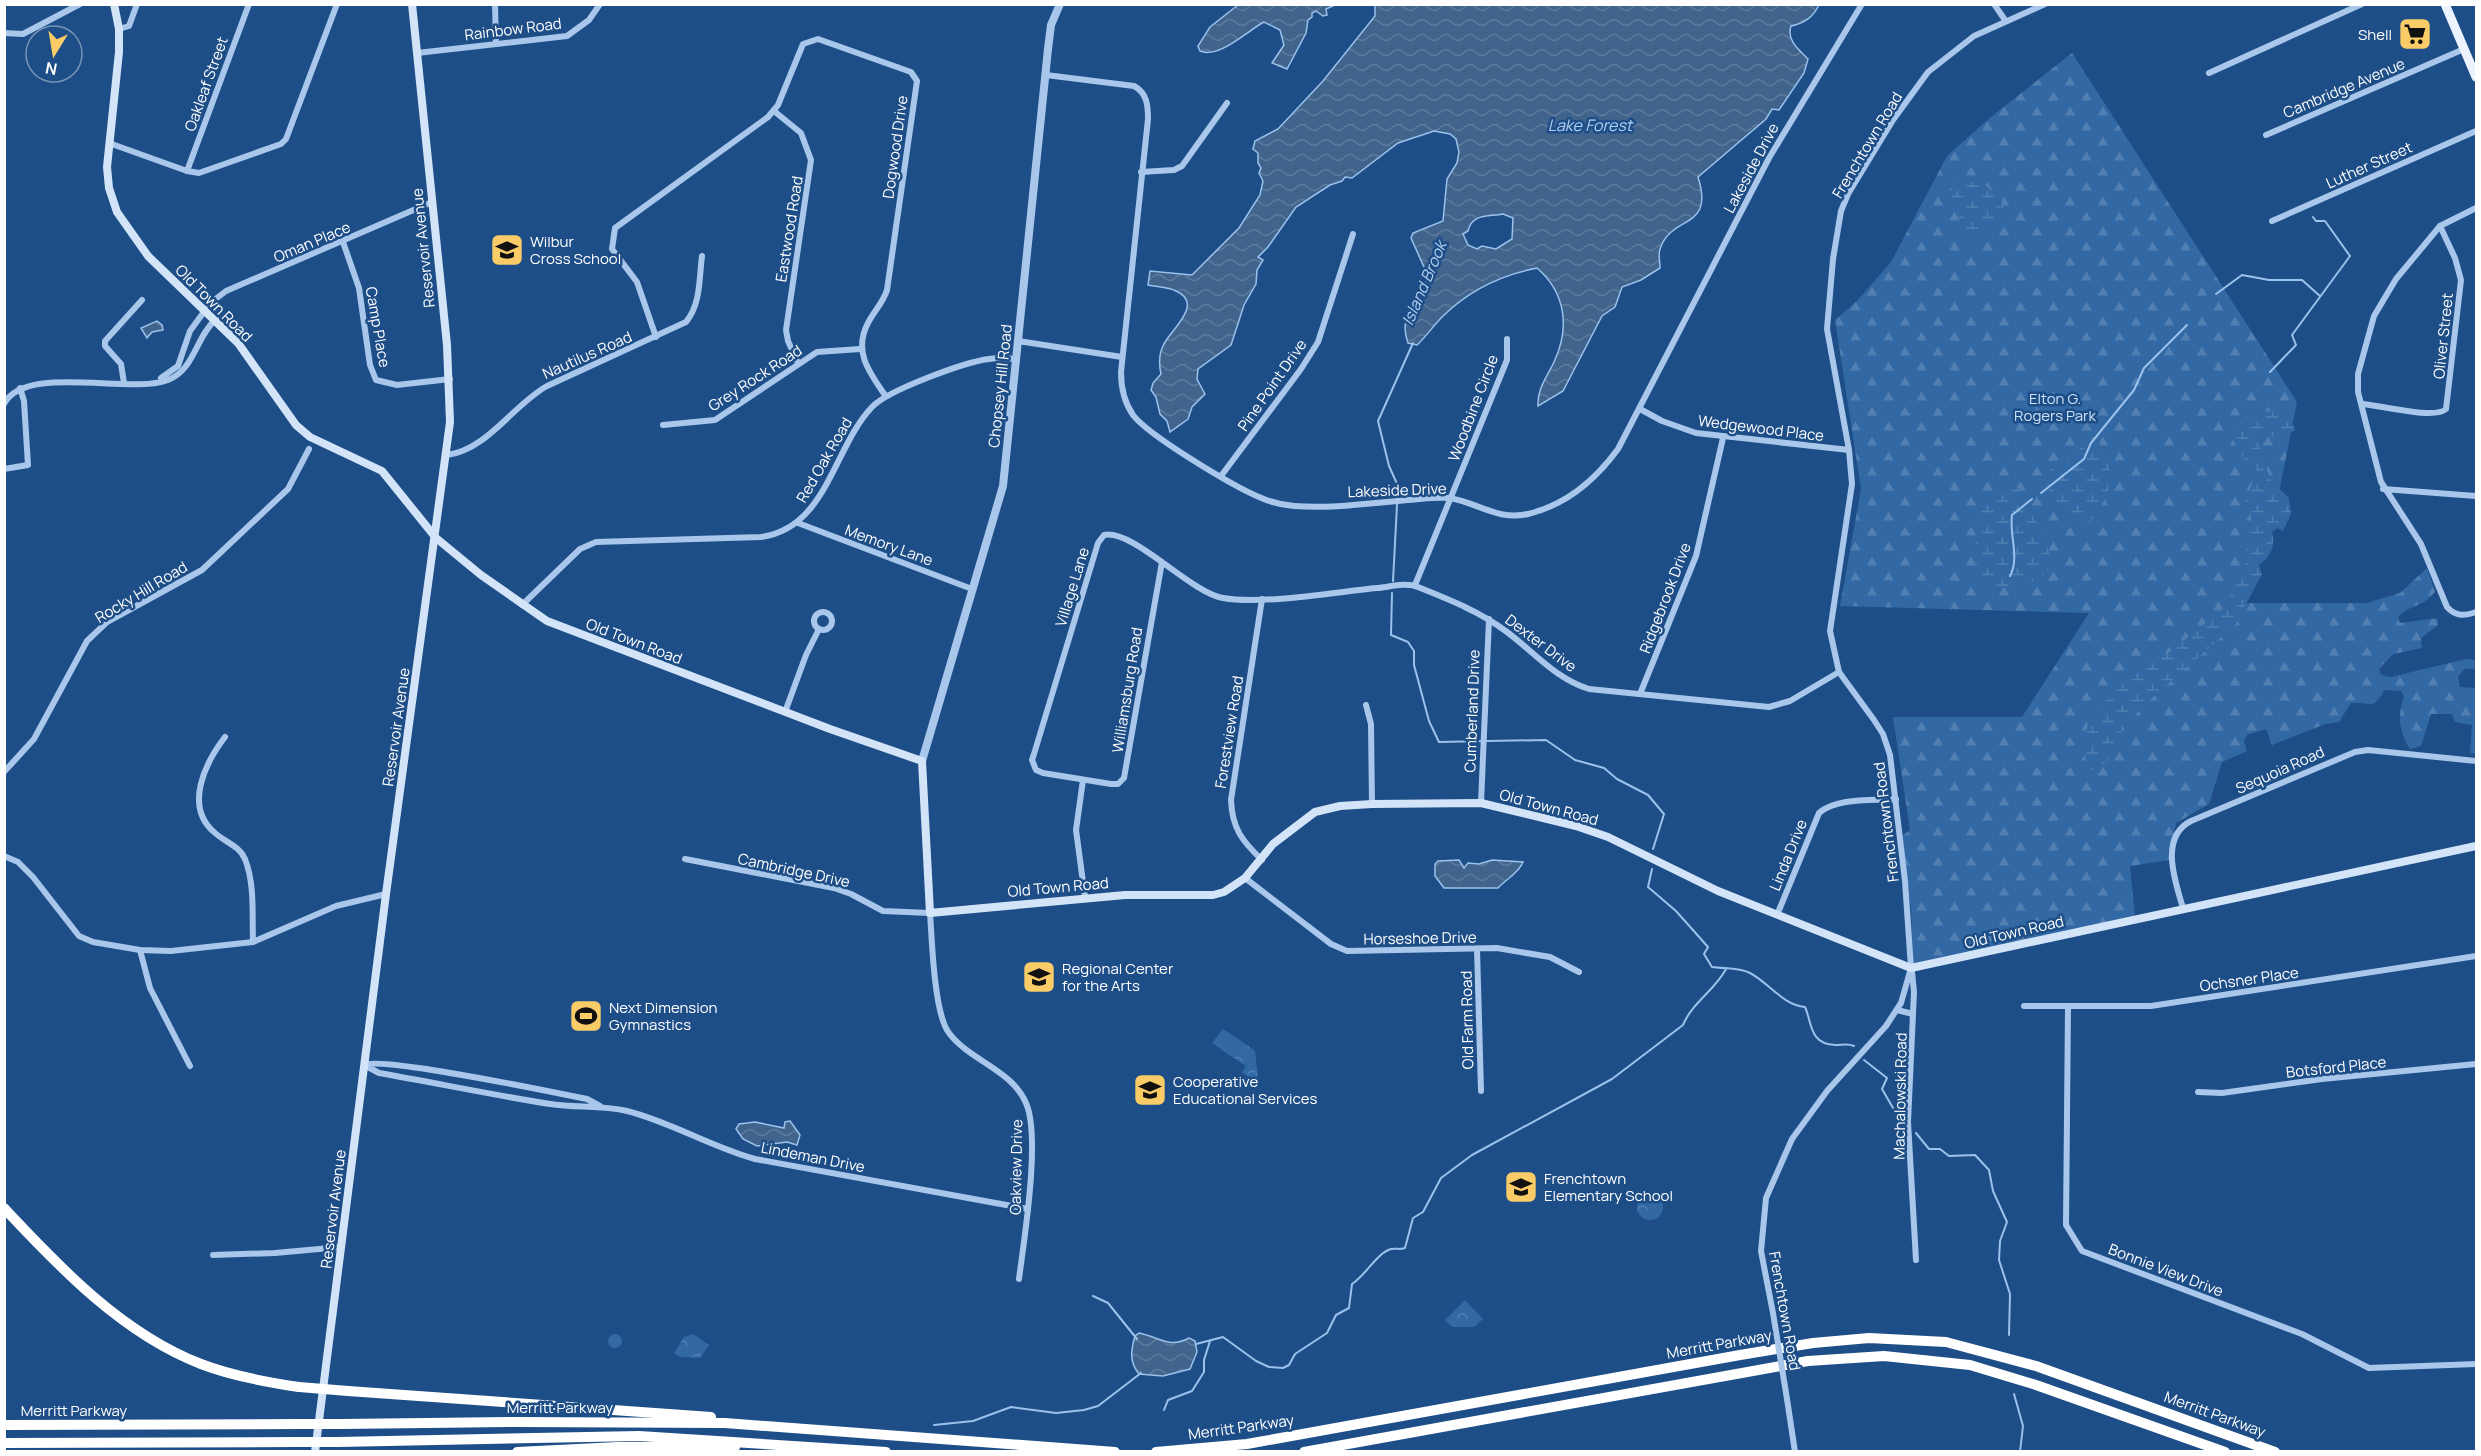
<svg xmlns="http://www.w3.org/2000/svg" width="2481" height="1456" font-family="Manrope,sans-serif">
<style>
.forest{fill:url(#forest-firs)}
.wetland{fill:url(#wetland-marsh)}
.park{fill:url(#park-crowns)}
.pitch{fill:#3268a4}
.water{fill:url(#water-waves);stroke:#9bc2ec;stroke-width:1.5;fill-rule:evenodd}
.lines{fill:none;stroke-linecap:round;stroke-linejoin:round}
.stream{stroke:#9bc2ec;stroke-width:2}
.minor{stroke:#a8c7eb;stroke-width:6}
.tertiary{stroke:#a8c7eb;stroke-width:8}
.secondary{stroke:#d3e4f8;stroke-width:8}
.primary{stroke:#ecf3fe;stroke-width:9}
.motorway{stroke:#fff;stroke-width:10}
.minor-bridge{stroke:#a8c7eb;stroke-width:6}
.motorway-bridge{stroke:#fff;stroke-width:10}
.labels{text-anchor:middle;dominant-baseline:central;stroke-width:5;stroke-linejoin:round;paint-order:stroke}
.street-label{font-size:15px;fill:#fff;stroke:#1e4e87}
.poi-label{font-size:15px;fill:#fff;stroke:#1e4e87;text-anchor:start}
.park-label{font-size:15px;fill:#cce1f8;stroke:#1e4e87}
.water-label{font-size:16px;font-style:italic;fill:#b3d1f2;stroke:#1e4e87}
</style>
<defs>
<pattern id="forest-firs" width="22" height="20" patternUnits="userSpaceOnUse" patternTransform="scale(1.5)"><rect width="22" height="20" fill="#3268a4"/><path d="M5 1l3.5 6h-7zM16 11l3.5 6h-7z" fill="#517fb2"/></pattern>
<pattern id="wetland-marsh" width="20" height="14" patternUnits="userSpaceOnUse" patternTransform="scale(1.5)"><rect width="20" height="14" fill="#3268a4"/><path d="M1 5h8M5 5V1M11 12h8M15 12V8" fill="none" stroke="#517fb2"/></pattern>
<pattern id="park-crowns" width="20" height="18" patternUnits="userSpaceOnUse" patternTransform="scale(1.5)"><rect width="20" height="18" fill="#3268a4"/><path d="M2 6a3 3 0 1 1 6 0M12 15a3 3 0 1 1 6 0" fill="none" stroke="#517fb2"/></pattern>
<pattern id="water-waves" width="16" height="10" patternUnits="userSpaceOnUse" patternTransform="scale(1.5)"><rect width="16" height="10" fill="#41648d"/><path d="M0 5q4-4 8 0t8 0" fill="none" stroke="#5e7b9e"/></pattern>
</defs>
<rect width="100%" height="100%" fill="#1e4e87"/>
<path class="forest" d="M2072 53 2297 402 2276 508 2241 603H2367L2400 593 2427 568 2435 592C2422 608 2408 605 2398 617L2400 623 2438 618V625L2421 638 2422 648 2393 654 2379 669 2381 675 2391 677 2466 659 2476 660V669H2464L2458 677 2460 687 2476 688V754L2470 753 2472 725 2455 722 2452 714H2431L2421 746 2410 749C2399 732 2397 715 2404 697L2401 691 2384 690C2373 712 2370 701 2351 703L2339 722 2325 724 2272 745 2266 729 2247 735 2244 741 2247 751 2222 762 2209 804 2176 823 2169 860 2130 866 2135 917 1913 967 1911 909 1902 836 1910 830 1893 717H2022L2089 613 1840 606 1861 489 1835 320 1857 301 1891 262 1947 156 1991 117Z"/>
<g class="wetland">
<path d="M1957 182C1969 182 1984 180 1991 191L2002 194 2004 215C1993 228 1983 237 1966 237L1952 197 1951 184Z"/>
<path d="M2273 411 2294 425 2295 431 2265 439 2259 452 2272 482 2289 498 2291 514 2283 531 2277 528 2272 532C2276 546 2270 557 2259 565L2262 574 2235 625 2142 707 2121 732 2107 762 2089 772 2083 746 2088 723 2105 704 2120 679 2167 654 2222 610 2244 570 2253 524 2246 500 2257 470 2240 455 2230 432C2242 416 2254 413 2273 411Z"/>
<path d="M2094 436C2119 469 2114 491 2090 522L2065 521 2042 474 2076 454 2083 443Z"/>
<path d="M2008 486 2019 488 2044 536 2053 562C2037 590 2010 588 1981 588 1975 553 1966 500 2008 486Z"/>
</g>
<g class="park">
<polygon points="1243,1042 1255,1051 1258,1079 1253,1080 1242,1072 1246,1066 1232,1057"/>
<circle cx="1650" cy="1207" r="13"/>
<polygon points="1465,1300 1483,1319 1474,1327 1452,1327 1445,1320"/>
<polygon points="693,1334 709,1345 700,1358 680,1357 674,1353 684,1337"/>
</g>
<g class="pitch">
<polygon points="1223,1029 1243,1042 1232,1057 1212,1043"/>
<circle cx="615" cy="1341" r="7"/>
</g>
<g class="water">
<path d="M1238 5V4L1335 5 1326 9 1327 15 1323 16 1316 11 1312 13V17L1308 20 1306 33 1287 69 1272 63 1284 45 1280 30 1264 22C1247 31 1219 59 1200 51L1198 46 1210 27Z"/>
<path d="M1375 5H1819C1813 17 1805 23 1791 26 1786 40 1799 50 1808 59L1804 73 1779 110 1772 109 1766 119 1698 177C1715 231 1672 213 1660 249 1658 254 1660 262 1660 268L1641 280 1622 287 1615 307 1602 316 1563 391 1538 406C1537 389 1547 377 1554 362 1570 328 1566 293 1537 268 1501 275 1468 291 1442 317 1433 326 1426 337 1417 345L1408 343C1399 315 1413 316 1422 294 1425 288 1425 282 1428 276L1411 238 1413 233 1443 221 1447 179 1457 163 1459 152 1456 139 1450 134 1434 131 1398 143 1352 178 1345 177 1342 181 1330 185 1296 207 1268 247 1258 257 1263 260 1257 270 1256 284 1244 305 1231 345 1198 369 1197 379 1205 394 1192 407 1188 419 1170 432 1167 421 1160 414 1156 397 1151 390 1153 383 1161 374C1159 365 1159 354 1163 346 1168 332 1206 304 1176 291 1168 287 1157 287 1148 285L1150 271 1192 275 1239 228 1260 195 1263 181 1259 173 1261 168 1258 163V153L1253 149 1255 141 1278 129 1323 81 1375 16ZM1503 214 1513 218 1512 239 1496 249 1482 246 1477 249 1468 245 1463 234 1468 231C1472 213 1489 217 1503 214Z"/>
<polygon points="157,321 162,325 163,330 152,332 147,338 141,328"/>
<path d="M1459 860 1464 868 1468 863 1479 864 1492 860 1523 862C1519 873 1506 879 1498 888H1444L1435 876V864L1438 861Z"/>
<polygon points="790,1121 800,1135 797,1145 787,1142 757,1146 743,1139 736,1129 739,1124 755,1122 784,1128 785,1122"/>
<path d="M1139 1333C1159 1337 1169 1349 1189 1338L1195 1341 1197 1352 1190 1369 1163 1376 1139 1374C1129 1362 1131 1350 1135 1336Z"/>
</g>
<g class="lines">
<g class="stream">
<polyline points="2216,294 2242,275 2269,280 2302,280 2320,296"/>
<polyline points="2270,372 2296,345 2292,335 2350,256 2325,221 2316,221 2313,217"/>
<polyline points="2041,493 2084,459 2091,443 2134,390 2144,368 2187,325"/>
<path d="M2010 576C2020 557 2009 535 2012 515L2032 499"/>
<polyline points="1393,581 1398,486 1389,466 1378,421 1413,343"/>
<polyline points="1392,593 1391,635 1408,642 1414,651 1414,665 1429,721 1439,742 1546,740 1575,760 1604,768 1617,779 1648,795 1664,814 1653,849"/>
<path d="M1652 869 1648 887 1676 911 1708 947 1704 954 1712 967C1725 969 1738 967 1750 973 1769 983 1783 1005 1805 1007 1812 1022 1809 1044 1835 1045 1842 1045 1848 1043 1854 1046"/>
<polyline points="1864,1060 1887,1078 1882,1089 1900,1120"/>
<polyline points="1916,1133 1929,1149 1940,1149 1949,1156 1975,1155 1989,1170 1993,1191 2007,1222 2000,1241 1999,1260 2010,1294 2009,1335"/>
<polyline points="1093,1296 1108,1303 1137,1339"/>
<path d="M1196 1344 1223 1337 1256 1361 1269 1367 1283 1368 1289 1365 1295 1354 1327 1333 1336 1315 1349 1308 1352 1284C1366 1275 1377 1253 1391 1249 1396 1248 1400 1250 1405 1248L1413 1218 1423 1212 1441 1178 1472 1155 1612 1079 1683 1025C1692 1003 1715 990 1726 969"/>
<polyline points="2014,1394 2023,1426 2020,1452"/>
<polyline points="1164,1410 1168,1400 1192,1391 1204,1372 1204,1360 1210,1341"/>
<polyline points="934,1425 973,1421 1011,1407 1056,1413 1084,1410 1098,1406 1141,1373"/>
</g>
<g class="minor">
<polyline points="495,4 496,44"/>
<polyline points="1994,4 2005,20"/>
<polyline points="119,29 129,26 137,4"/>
<polyline points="4,33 23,34 80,4"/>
<polyline points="417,53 567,36 589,20 600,4"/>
<polyline points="2209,73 2362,4"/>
<path d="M1046 75 1134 86C1147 93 1148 105 1148 119L1121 372C1121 388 1124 402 1133 415 1149 436 1233 486 1259 497 1270 502 1282 505 1294 506 1331 509 1371 503 1408 500 1421 499 1436 497 1449 498 1477 502 1497 521 1528 514 1566 505 1596 479 1618 449L1769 158 1862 4"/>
<polyline points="774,111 801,133 811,160 786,330 788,341 798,363"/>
<polyline points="2266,135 2464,49"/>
<polyline points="109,143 187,171 199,173 281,144 286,139 337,4"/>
<polyline points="187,171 249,4"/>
<polyline points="1141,172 1174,170 1182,166 1227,103"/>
<path d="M2476 208 2440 226 2396 279 2374 316 2358 374V392L2381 482 2421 544 2447 607C2456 617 2465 616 2476 612"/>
<polyline points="2272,221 2476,131"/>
<polyline points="343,242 359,288 370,365 376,380 397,385 450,379"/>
<polyline points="204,308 226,291 432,202"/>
<path d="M656 337 637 282 612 249 615 228 768 117 778 105 803 44 818 39 911 72 917 81 887 290C883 303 874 311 868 323 853 351 869 372 885 395"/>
<polyline points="1018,341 1122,357"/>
<polyline points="161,378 178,366 190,331 206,309"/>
<polyline points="124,383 121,364 105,346 105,341 142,300"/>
<path d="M4 404C25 363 130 395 168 380 195 369 195 338 216 319"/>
<path d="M2362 404C2379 405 2435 420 2446 409L2461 280 2455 258 2440 226"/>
<polyline points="1640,409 1662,421 1696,433 1849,450"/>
<polyline points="663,425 715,420 817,352 860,349"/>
<path d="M447 455C487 450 513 405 547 386L686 322C701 304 699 278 702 256"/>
<polyline points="4,469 28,465 24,401 20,388"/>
<polyline points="1221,476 1301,369 1318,342 1353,234"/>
<polyline points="2383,489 2476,496"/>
<polyline points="798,523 972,589"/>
<path d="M1162 562 1124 778 1118 784H1111L1043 773 1036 770 1032 760 1034 754 1098 543 1104 535C1133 529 1191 593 1223 598 1262 605 1336 592 1377 588 1389 587 1407 582 1418 587 1448 599 1481 612 1507 632 1534 652 1556 679 1589 689L1769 707 1790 701 1839 672"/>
<polyline points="1415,585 1507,360 1507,339"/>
<path d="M1262 599 1231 800C1232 828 1242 841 1262 860"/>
<path d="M522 605 580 549 596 542 761 537C827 528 833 448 872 407 888 390 965 362 989 359 998 357 1008 359 1017 359"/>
<circle cx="823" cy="621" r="9"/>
<polyline points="1640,694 1696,556 1723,438"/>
<polyline points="1366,705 1371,724 1372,804"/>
<polyline points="785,712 806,655 819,629"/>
<path d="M225 737C205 763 184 806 214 832 224 842 239 845 245 859 255 884 252 915 253 942"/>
<polyline points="4,772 34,739 87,641 107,622 202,570 288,489 309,449"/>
<polyline points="1083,780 1076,830 1085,897"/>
<polyline points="1481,803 1489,619"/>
<polyline points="4,856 18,862 33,877 79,936 93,942 140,950 171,951 253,942 336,906 386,894"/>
<path d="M685 859 834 888 851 894 883 911 930 913C932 940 934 1014 949 1033 970 1061 1011 1069 1026 1103 1041 1137 1024 1240 1019 1279"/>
<polyline points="1245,878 1331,944 1347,951 1497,948 1550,957 1579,972"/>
<path d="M2183 908C2175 881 2159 837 2191 821L2355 752 2368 750 2476 761"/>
<path d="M1777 915 1819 813C1837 797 1873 801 1896 799"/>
<polyline points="1477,949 1481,1091"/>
<polyline points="140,950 150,988 190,1066"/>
<polyline points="1912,972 1914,992 1908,1122 1916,1260"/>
<polyline points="2024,1006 2151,1006 2476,956"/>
<polyline points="2068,1007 2066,1225 2082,1251 2302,1334 2369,1368 2476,1364"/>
<polyline points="1897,1010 1913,1014"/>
<polyline points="2198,1092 2222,1093 2322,1079 2476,1064"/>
<path d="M600 1106 587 1099C556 1093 381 1056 364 1065L379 1073C436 1083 493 1095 550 1104 576 1108 601 1105 627 1111 671 1122 711 1147 755 1159L1028 1209"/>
<polyline points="213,1255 275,1253 341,1247"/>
<polyline points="1773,1313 1761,1251 1766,1198 1792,1139 1827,1091 1886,1026 1901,1003 1911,968 1905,881 1890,755 1883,734 1874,720 1839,672 1830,631 1852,484 1849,450 1827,329 1833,259 1841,211 1848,194 1893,120 1928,72 1974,36 2045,4"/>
<polyline points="1787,1399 1795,1452"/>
</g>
<polyline class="tertiary" points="922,761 1003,486 1048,49 1051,25 1060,4"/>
<g class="secondary">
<polyline points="114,4 119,29 119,52 107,167 109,188 117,212 148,256 238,343 296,425 310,437 382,471 436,538 481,575 547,621 830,729 922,761 930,913 1125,895 1213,895 1224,892 1245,878 1273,844 1315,812 1340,806 1372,804 1481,803 1576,826 1608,837 1718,891 1911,968 2476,846"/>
<polyline points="315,1452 386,894 450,422 447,345 412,4"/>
</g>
<polyline class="primary" points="2445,4 2476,77"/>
<g class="motorway">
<path d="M4 1208C60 1268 123 1334 201 1364 232 1376 265 1382 299 1387"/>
<polyline points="348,1391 711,1417"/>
<polyline points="341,1424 516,1422 725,1423 1115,1452"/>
<polyline points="4,1425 299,1424"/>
<polyline points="338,1442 639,1436 886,1452"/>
<polyline points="4,1443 296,1442"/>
<polyline points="517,1452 618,1447 735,1447"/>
<polyline points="1156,1452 1247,1444 1740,1355 1813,1343 1869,1338 1946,1342 2036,1366 2275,1452"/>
<polyline points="1304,1452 1808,1361 1884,1356 1970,1365 2036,1385 2225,1452"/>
</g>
<polyline class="minor-bridge" points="1773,1313 1787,1399"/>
<g class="motorway-bridge">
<polyline points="299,1387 348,1391"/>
<polyline points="299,1424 341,1424"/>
<polyline points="296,1442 338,1442"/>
</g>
</g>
<defs>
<symbol id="supermarket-square" viewBox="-11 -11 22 22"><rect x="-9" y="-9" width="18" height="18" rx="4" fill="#f9cc67" stroke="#1e4e87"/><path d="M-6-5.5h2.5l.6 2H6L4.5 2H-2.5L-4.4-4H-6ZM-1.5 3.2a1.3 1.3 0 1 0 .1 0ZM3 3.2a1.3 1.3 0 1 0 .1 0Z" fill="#111"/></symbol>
<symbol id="school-square" viewBox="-11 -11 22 22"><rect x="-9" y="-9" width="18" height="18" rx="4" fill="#f9cc67" stroke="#1e4e87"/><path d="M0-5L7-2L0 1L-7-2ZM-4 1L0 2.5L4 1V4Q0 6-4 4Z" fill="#111"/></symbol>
<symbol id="stadium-square" viewBox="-11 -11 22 22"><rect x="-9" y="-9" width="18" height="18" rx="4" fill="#f9cc67" stroke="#1e4e87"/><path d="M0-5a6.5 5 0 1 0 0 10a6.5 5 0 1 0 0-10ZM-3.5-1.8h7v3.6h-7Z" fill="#111"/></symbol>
</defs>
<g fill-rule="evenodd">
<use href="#supermarket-square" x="2396" y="15" width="38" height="38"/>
<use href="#school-square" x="488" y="231" width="38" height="38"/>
<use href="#school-square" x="1020" y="958" width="38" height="38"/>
<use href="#stadium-square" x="567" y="997" width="38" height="38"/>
<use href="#school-square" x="1131" y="1071" width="38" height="38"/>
<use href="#school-square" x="1502" y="1168" width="38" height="38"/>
</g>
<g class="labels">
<g class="street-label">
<text transform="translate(513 29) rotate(-7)">Rainbow Road</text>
<text transform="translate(206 84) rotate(-70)">Oakleaf Street</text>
<text transform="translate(2344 88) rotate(-23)">Cambridge Avenue</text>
<text transform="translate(1867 145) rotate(-59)">Frenchtown Road</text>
<text transform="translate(895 147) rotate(-82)">Dogwood Drive</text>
<text transform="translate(2369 165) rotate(-24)">Luther Street</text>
<text transform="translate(1751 168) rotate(-62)">Lakeside Drive</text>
<text transform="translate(789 229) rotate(-81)">Eastwood Road</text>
<text transform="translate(312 242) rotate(-23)">Oman Place</text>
<text transform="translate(423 248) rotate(-96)">Reservoir Avenue</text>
<text transform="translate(214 303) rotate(45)">Old Town Road</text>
<text transform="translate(378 327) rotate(80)">Camp Place</text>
<text transform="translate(2443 336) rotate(-84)">Oliver Street</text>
<text transform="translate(587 355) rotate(-24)">Nautilus Road</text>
<text transform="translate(755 378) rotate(-33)">Grey Rock Road</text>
<text transform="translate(1272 385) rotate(-55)">Pine Point Drive</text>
<text transform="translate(1000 386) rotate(-84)">Chopsey Hill Road</text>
<text transform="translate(1473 408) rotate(-69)">Woodbine Circle</text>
<text transform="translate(1761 428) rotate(7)">Wedgewood Place</text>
<text transform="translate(824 460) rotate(-60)">Red Oak Road</text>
<text transform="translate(1397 490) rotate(-2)">Lakeside Drive</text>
<text transform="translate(889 545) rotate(20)">Memory Lane</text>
<text transform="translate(1072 587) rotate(-73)">Village Lane</text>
<text transform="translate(141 592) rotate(-31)">Rocky Hill Road</text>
<text transform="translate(1665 598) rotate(-69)">Ridgebrook Drive</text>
<text transform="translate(634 641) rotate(21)">Old Town Road</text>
<text transform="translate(1541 643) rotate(37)">Dexter Drive</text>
<text transform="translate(1127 690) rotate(-81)">Williamsburg Road</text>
<text transform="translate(1472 711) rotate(-88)">Cumberland Drive</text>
<text transform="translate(396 727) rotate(-82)">Reservoir Avenue</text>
<text transform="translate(1229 732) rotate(-81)">Forestview Road</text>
<text transform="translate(2280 770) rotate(-24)">Sequoia Road</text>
<text transform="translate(1549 807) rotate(15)">Old Town Road</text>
<text transform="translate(1886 822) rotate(-97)">Frenchtown Road</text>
<text transform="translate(1788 855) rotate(-68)">Linda Drive</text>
<text transform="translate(794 870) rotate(12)">Cambridge Drive</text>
<text transform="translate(1058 887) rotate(-5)">Old Town Road</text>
<text transform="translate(2014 932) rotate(-13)">Old Town Road</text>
<text transform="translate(1420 938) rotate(-1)">Horseshoe Drive</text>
<text transform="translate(2249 979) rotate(-8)">Ochsner Place</text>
<text transform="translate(1467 1020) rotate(-91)">Old Farm Road</text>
<text transform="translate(2336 1067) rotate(-6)">Botsford Place</text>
<text transform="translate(1900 1096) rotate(-89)">Machalowski Road</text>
<text transform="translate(813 1157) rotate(11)">Lindeman Drive</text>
<text transform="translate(1016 1167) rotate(-89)">Oakview Drive</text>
<text transform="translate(333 1209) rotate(-83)">Reservoir Avenue</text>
<text transform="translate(2166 1270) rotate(21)">Bonnie View Drive</text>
<text transform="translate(1785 1311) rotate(80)">Frenchtown Road</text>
<text transform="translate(1719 1344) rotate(-10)">Merritt Parkway</text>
<text x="560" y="1407">Merritt Parkway</text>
<text x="74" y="1410">Merritt Parkway</text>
<text transform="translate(2215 1414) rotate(20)">Merritt Parkway</text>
<text transform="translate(1241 1427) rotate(-8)">Merritt Parkway</text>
</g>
<g class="poi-label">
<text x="2392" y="34" text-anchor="end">Shell</text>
<text x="530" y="241">Wilbur<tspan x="530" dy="17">Cross School</tspan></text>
<text x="1062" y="968">Regional Center<tspan x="1062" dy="17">for the Arts</tspan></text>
<text x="609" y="1007">Next Dimension<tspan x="609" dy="17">Gymnastics</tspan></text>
<text x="1173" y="1081">Cooperative<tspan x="1173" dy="17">Educational Services</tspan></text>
<text x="1544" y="1178">Frenchtown<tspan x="1544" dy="17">Elementary School</tspan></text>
</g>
<g class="park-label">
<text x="2055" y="398">Elton G.<tspan x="2055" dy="17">Rogers Park</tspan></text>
</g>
<g class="water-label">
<text x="1590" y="125">Lake Forest</text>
<text transform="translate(1424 283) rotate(-67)">Island Brook</text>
</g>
</g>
<rect width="2481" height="1456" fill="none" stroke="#ffffff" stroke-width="12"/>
<g transform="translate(54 54) rotate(191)"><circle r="28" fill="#1e4e87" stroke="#7895b7" stroke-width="1.5"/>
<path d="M0-4.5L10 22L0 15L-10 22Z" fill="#f9cc67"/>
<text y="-9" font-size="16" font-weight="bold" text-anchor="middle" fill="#ffffff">N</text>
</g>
</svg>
